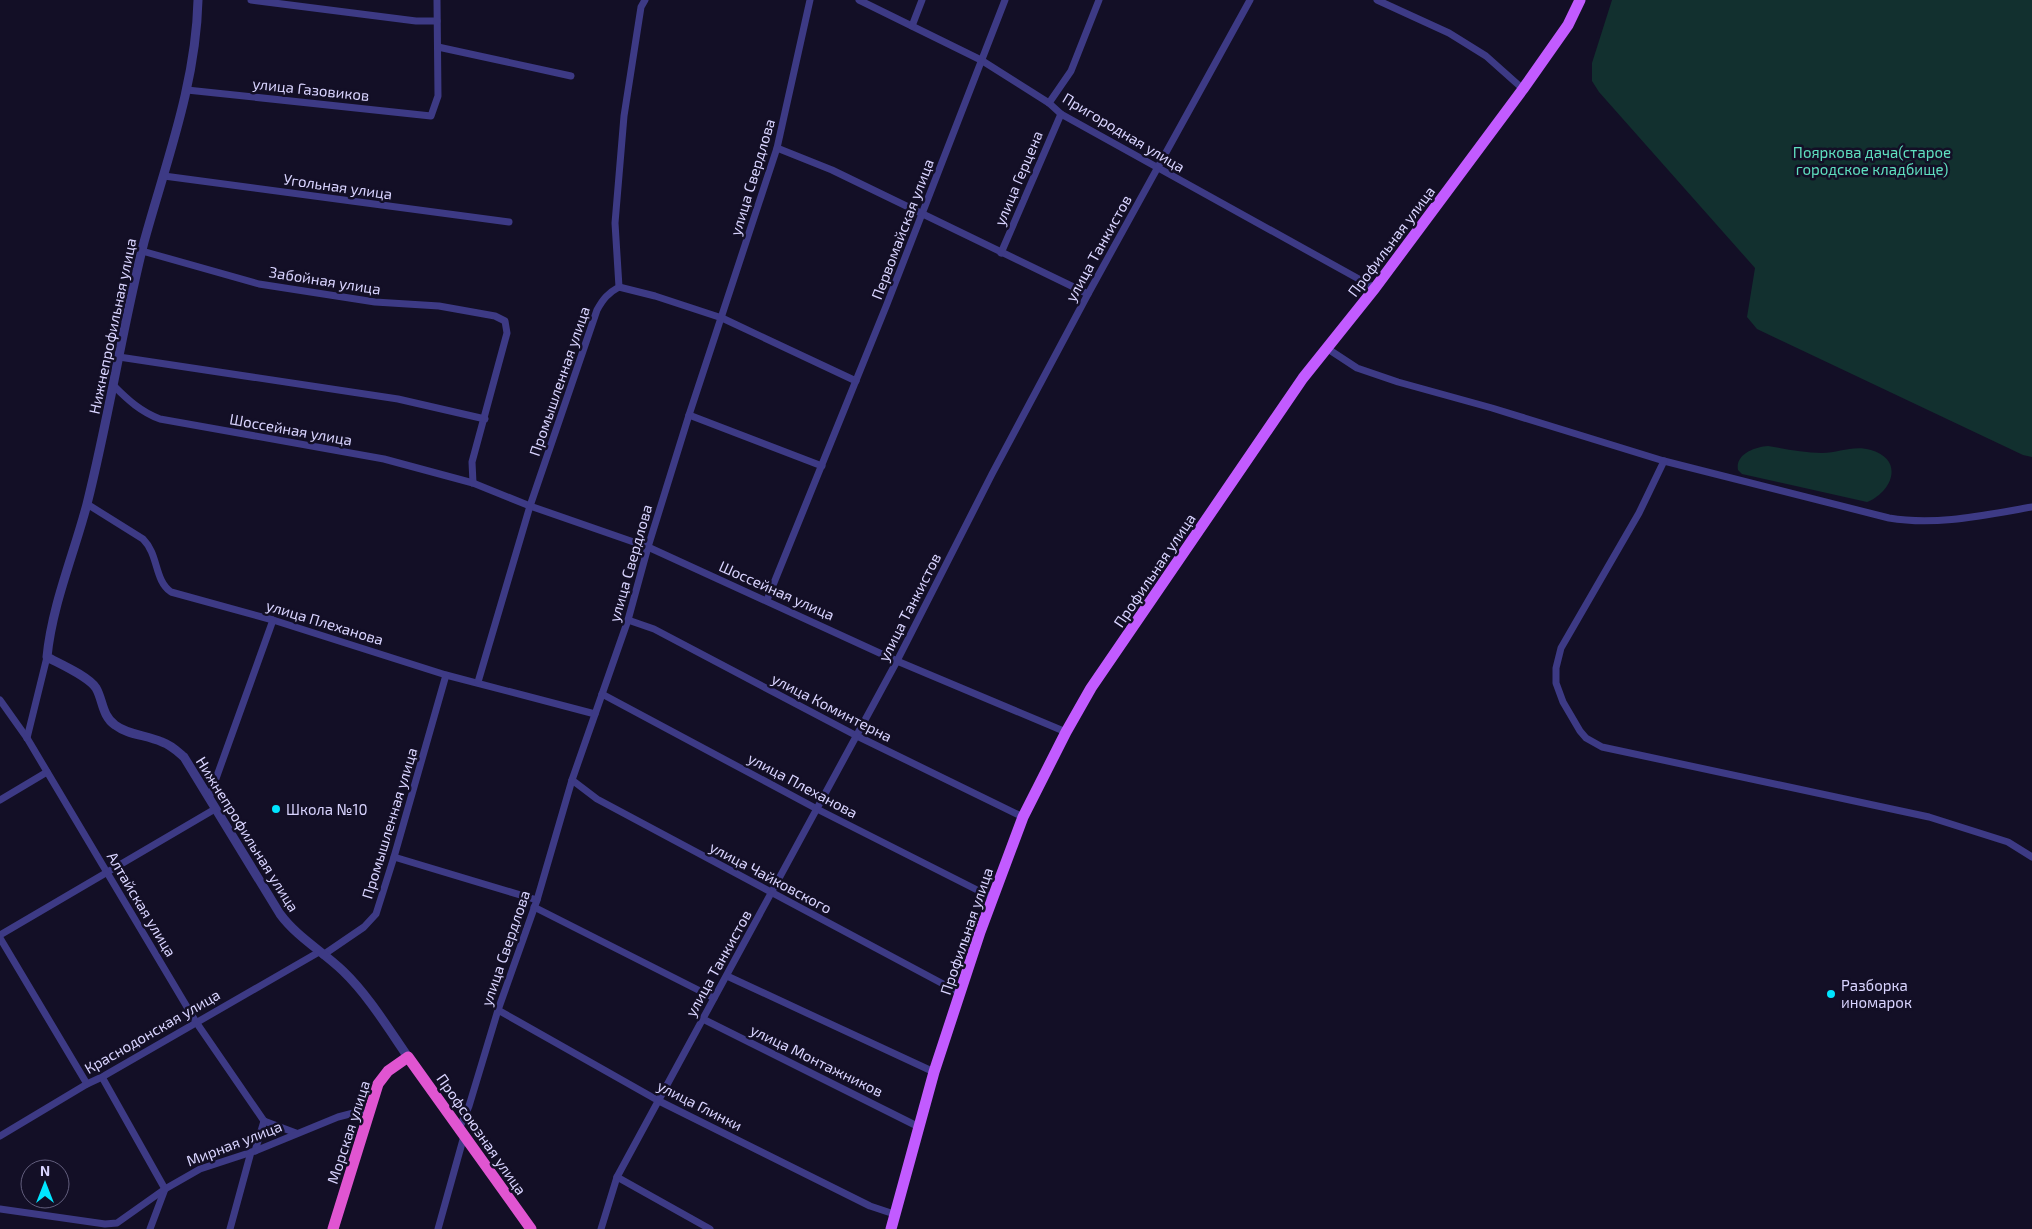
<svg xmlns="http://www.w3.org/2000/svg" width="2032" height="1229" font-family="'Exo 2',sans-serif">
<style>
.green{fill:#12302f}
.lines{fill:none;stroke-linecap:round;stroke-linejoin:round}
.minor{stroke:#3d3a85;stroke-width:7}
.tertiary{stroke:#3d3a85;stroke-width:9}
.primary{stroke:#c25bff;stroke-width:11}
.trunk{stroke:#e055d1;stroke-width:11}
.poi-dot{fill:#00e5ff;stroke:#130f26;stroke-width:2}
.labels{text-anchor:middle;dominant-baseline:central;stroke-width:5;stroke-linejoin:round;paint-order:stroke}
.street-label{font-size:15px;fill:#d9d4ff;stroke:#130f26}
.park-label{font-size:15px;fill:#5fe0c0;stroke:#130f26}
.poi-label{font-size:15px;fill:#d9d4ff;stroke:#130f26;text-anchor:start}
</style>
<rect width="100%" height="100%" fill="#130f26"/>
<g class="green">
<polygon points="1612,0 2032,0 2032,457 2023,455 1757,329 1747,317 1755,268 1599,92 1592,81 1592,63"/>
<path d="M1768 446C1786 449 1804 453 1822 453 1839 453 1853 445 1871 450 1905 460 1892 492 1867 502L1742 474 1738 470C1735 454 1755 447 1768 446Z"/>
</g>
<g class="lines">
<g class="minor">
<polyline points="251,0 416,21 437,21"/>
<polyline points="859,0 981,60 1049,103 1061,114 1375,288"/>
<polyline points="1377,0 1449,33 1486,56 1523,89"/>
<polyline points="912,26 922,0"/>
<polyline points="438,47 571,76"/>
<polyline points="187,90 431,116 438,96 437,0"/>
<polyline points="1049,103 1071,71 1099,0"/>
<polyline points="777,148 832,170 1088,294"/>
<polyline points="164,176 509,222"/>
<polyline points="142,251 259,284 375,302 439,306 495,316 505,321 507,333 472,462 473,483"/>
<polyline points="1001,253 1061,114"/>
<polyline points="619,287 655,296 722,318 856,381"/>
<path d="M1328 349 1357 368 1398 382 1492 408 1664 461 1889 518C1937 526 1985 515 2032 507"/>
<polyline points="119,357 398,399 485,419"/>
<path d="M114 386C128 400 141 412 160 419L384 459 473 483 530 506 648 547 897 661 1066 732"/>
<polyline points="689,415 822,466"/>
<polyline points="1664,461 1639,513 1561,648 1556,668 1556,683 1563,702 1580,731 1586,738 1602,747 1929,817 2008,842 2032,857"/>
<path d="M87 504 143 539C159 555 154 580 171 592L273 620 446 675 595 714"/>
<polyline points="767,600 887,304 1005,0"/>
<polyline points="628,620 654,629 857,736 1023,817"/>
<path d="M478 682 530 506 597 310C603 299 608 293 619 287L615 223 624 116 641 7 645 0"/>
<polyline points="602,694 817,809 993,898"/>
<polyline points="0,700 27,738 196,1022 264,1121"/>
<polyline points="27,738 47,657"/>
<polyline points="572,780 597,799 960,993"/>
<polyline points="209,798 273,620"/>
<polyline points="0,800 47,772"/>
<polyline points="394,857 537,900"/>
<polyline points="534,907 714,998"/>
<polyline points="0,935 215,809"/>
<polyline points="0,938 87,1084"/>
<polyline points="323,955 364,927 376,914 394,857 446,675"/>
<polyline points="727,976 934,1072"/>
<polyline points="498,1010 659,1101 870,1206 894,1214"/>
<polyline points="703,1019 919,1127"/>
<polyline points="102,1077 165,1189 150,1229"/>
<polyline points="264,1121 296,1133"/>
<polyline points="459,1129 469,1106 498,1010 537,900 572,780 628,620 648,547 689,415 777,148 810,0"/>
<polyline points="0,1136 87,1084 102,1077 319,952"/>
<polyline points="255,1151 264,1121"/>
<polyline points="617,1177 710,1229"/>
<polyline points="0,1209 105,1224 117,1223 165,1189 200,1169 255,1151 338,1117 369,1109"/>
<polyline points="230,1229 251,1152"/>
<polyline points="438,1229 464,1136"/>
<polyline points="601,1229 617,1177 897,661 992,474 1088,294 1250,0"/>
</g>
<path class="tertiary" d="M198 0C196 84 166 162 144 242 122 329 109 417 87 504 74 554 52 605 47 657 60 664 88 676 96 688 103 700 102 716 115 725 128 735 147 735 162 742 171 745 177 751 184 757L280 914C297 937 322 951 343 971 368 995 388 1028 408 1057"/>
<polyline class="primary" points="891,1229 934,1072 980,932 1023,817 1066,732 1091,688 1303,378 1375,288 1523,89 1568,25 1580,0"/>
<polyline class="trunk" points="333,1229 378,1084 388,1071 408,1057 531,1229"/>
</g>
<g class="poi-dot">
<circle cx="276" cy="809" r="5"/>
<circle cx="1831" cy="994" r="5"/>
</g>
<g class="labels">
<g class="street-label">
<text transform="translate(311 89) rotate(6)">улица Газовиков</text>
<text transform="translate(1124 132) rotate(31)">Пригородная улица</text>
<text transform="translate(752 177) rotate(-73)">улица Свердлова</text>
<text transform="translate(1018 178) rotate(-67)">улица Герцена</text>
<text transform="translate(338 186) rotate(8)">Угольная улица</text>
<text transform="translate(902 229) rotate(-69)">Первомайская улица</text>
<text transform="translate(1391 241) rotate(-53)">Профильная улица</text>
<text transform="translate(1098 248) rotate(-61)">улица Танкистов</text>
<text transform="translate(325 280) rotate(9)">Забойная улица</text>
<text transform="translate(112 326) rotate(-78)">Нижнепрофильная улица</text>
<text transform="translate(559 381) rotate(-71)">Промышленная улица</text>
<text transform="translate(291 429) rotate(10)">Шоссейная улица</text>
<text transform="translate(630 563) rotate(-74)">улица Свердлова</text>
<text transform="translate(1154 570) rotate(-56)">Профильная улица</text>
<text transform="translate(777 590) rotate(24)">Шоссейная улица</text>
<text transform="translate(909 607) rotate(-63)">улица Танкистов</text>
<text transform="translate(325 622) rotate(17)">улица Плеханова</text>
<text transform="translate(832 707) rotate(27)">улица Коминтерна</text>
<text transform="translate(803 785) rotate(28)">улица Плеханова</text>
<text transform="translate(389 823) rotate(-73)">Промышленная улица</text>
<text transform="translate(248 834) rotate(58)">Нижнепрофильная улица</text>
<text transform="translate(771 877) rotate(28)">улица Чайковского</text>
<text transform="translate(142 904) rotate(59)">Алтайская улица</text>
<text transform="translate(966 931) rotate(-71)">Профильная улица</text>
<text transform="translate(505 948) rotate(-71)">улица Свердлова</text>
<text transform="translate(718 963) rotate(-61)">улица Танкистов</text>
<text transform="translate(152 1031) rotate(-30)">Краснодонская улица</text>
<text transform="translate(817 1060) rotate(26)">улица Монтажников</text>
<text transform="translate(700 1105) rotate(27)">улица Глинки</text>
<text transform="translate(348 1132) rotate(-72)">Морская улица</text>
<text transform="translate(482 1134) rotate(55)">Профсоюзная улица</text>
<text transform="translate(234 1143) rotate(-21)">Мирная улица</text>
</g>
<g class="park-label">
<text x="1872" y="152">Пояркова дача(старое<tspan x="1872" dy="17">городское кладбище)</tspan></text>
</g>
<g class="poi-label">
<text x="286" y="809">Школа №10</text>
<text x="1841" y="985">Разборка<tspan x="1841" dy="17">иномарок</tspan></text>
</g>
</g>
<g transform="translate(45 1184)"><circle r="24" fill="#130f26" stroke="#625e7d"/>
<path d="M0-4L9 19L0 12L-9 19Z" fill="#00e5ff"/>
<text y="-8" font-size="14" font-weight="bold" text-anchor="middle" fill="#d9d4ff">N</text>
</g>
</svg>
